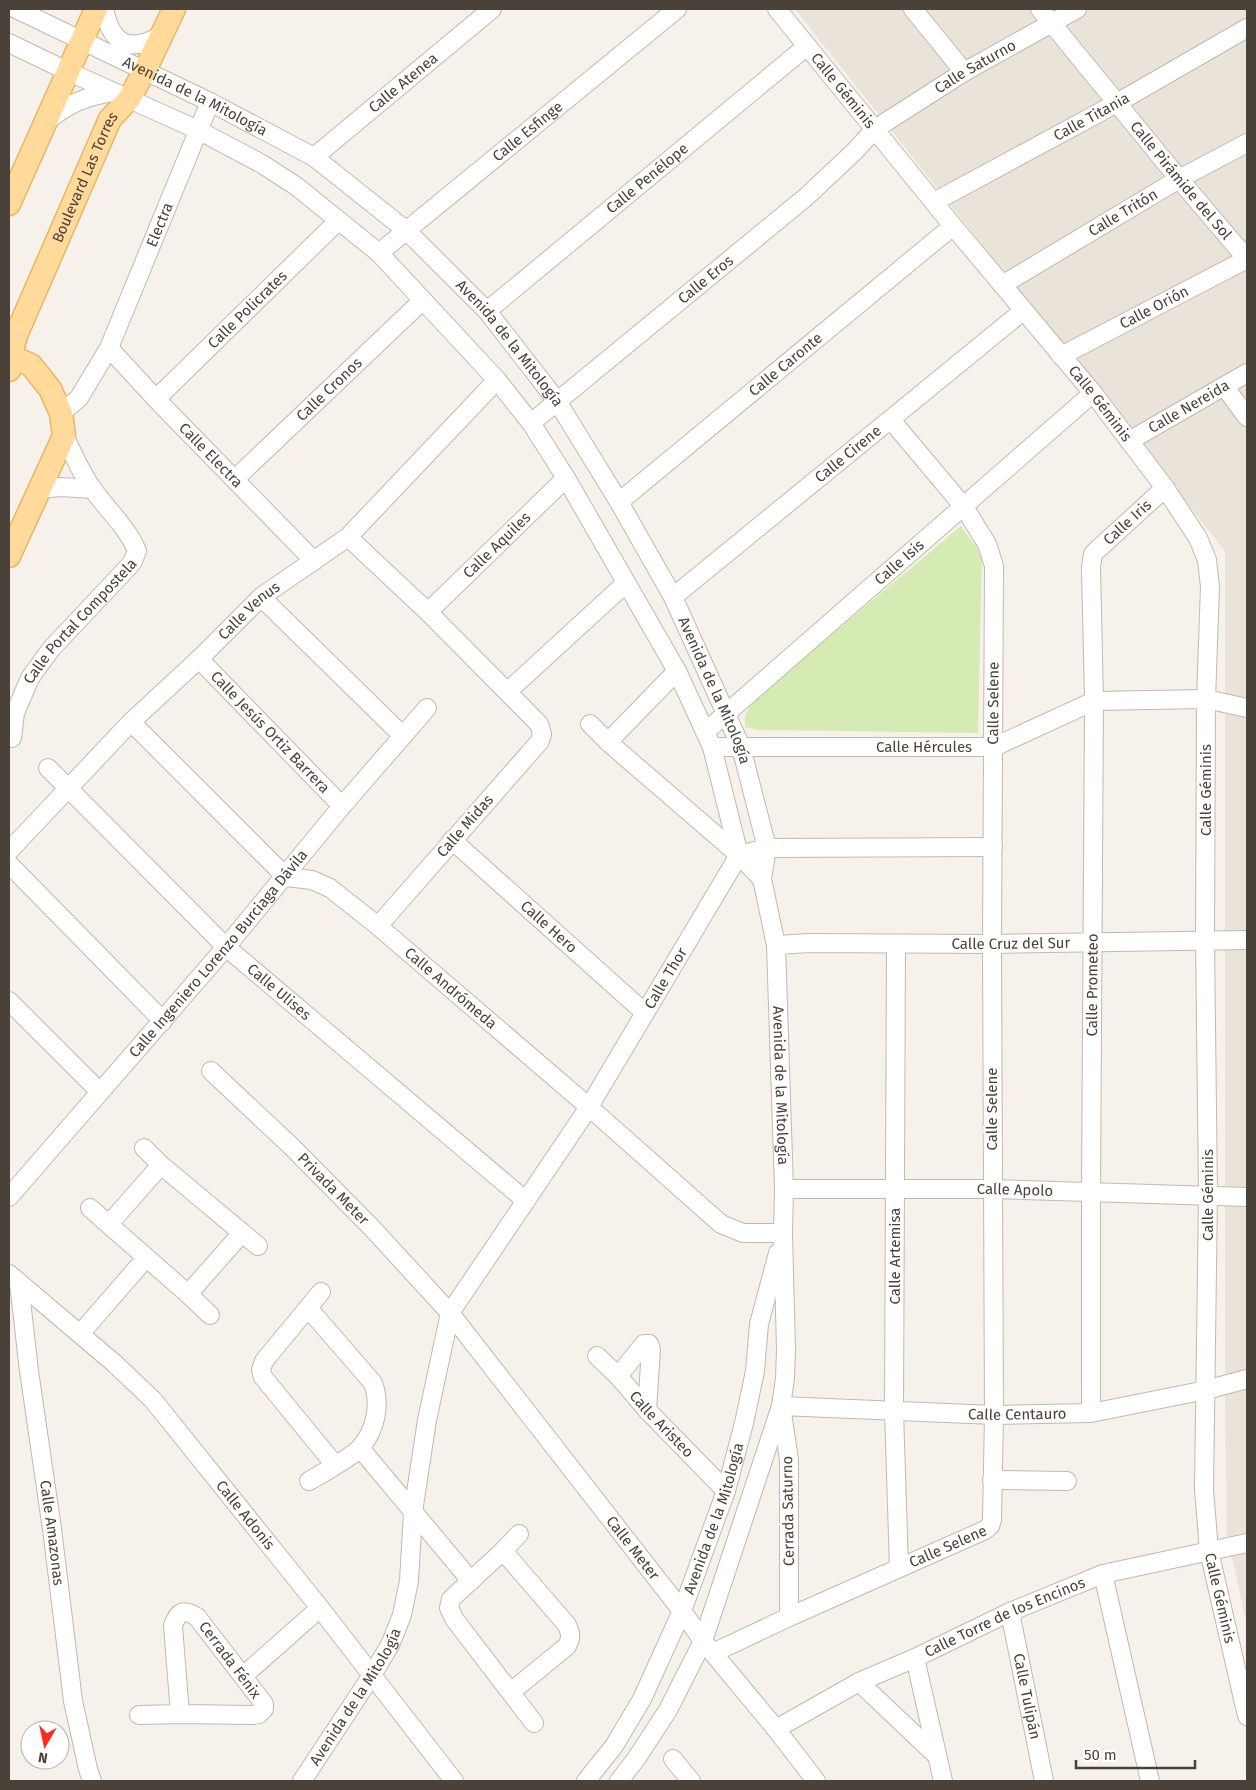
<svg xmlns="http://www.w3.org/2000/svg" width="1256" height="1790" font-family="'Fira Sans',sans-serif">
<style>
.residential{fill:#eae3d9}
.green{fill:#d6ebb3}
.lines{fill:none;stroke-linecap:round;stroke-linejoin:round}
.minor-casing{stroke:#c2b9ad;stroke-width:20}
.major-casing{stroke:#e8b766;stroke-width:25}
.minor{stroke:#fff;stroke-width:18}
.major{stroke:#ffda9a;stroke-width:22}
.labels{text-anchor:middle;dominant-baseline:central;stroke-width:5;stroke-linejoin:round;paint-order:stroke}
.street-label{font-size:15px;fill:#4a4238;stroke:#fff}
</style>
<rect width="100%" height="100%" fill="#f6f2eb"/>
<polygon class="residential" points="795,9 1247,9 1247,1627 1227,1534 1225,1403 1225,551"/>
<polygon class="green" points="961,526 982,555 978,733 758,730 745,727 745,716 752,701"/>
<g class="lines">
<defs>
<g id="minor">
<path id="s1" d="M16 9 210 102 314 157 407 231 487 311 557 401 619 502 673 597 741 747 767 848 762 879 776 945 784 1189 783 1233 786 1350 785 1378 781 1406 703 1641 668 1710 636 1759 619 1781"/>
<path d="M104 9C112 45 128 53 161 36"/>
<path id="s2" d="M777 9 953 226 1093 393 1165 488 1198 538 1207 560 1210 587 1206 699 1205 940 1208 1195 1204 1489 1209 1551 1247 1716"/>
<polyline points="913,9 964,72"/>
<path id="s3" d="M1040 9 1179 179 1247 259"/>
<polyline points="9,43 67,71 198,130 262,164 296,186 379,253 497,380 531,423 566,478 677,671 712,747 739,855 762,879"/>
<path d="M47 121C70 103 84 97 113 92"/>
<path id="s4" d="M314 157 492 9"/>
<path id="s5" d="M934 202 1117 103 1247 28"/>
<path id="s6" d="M379 253 677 9"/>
<path id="s7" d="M1002 285 1179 179 1247 143"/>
<path id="s8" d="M487 311 807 46"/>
<path id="s9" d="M109 348 156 399 314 561"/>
<path id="s10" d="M1061 356 1247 259"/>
<polyline points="1224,386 1247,417"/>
<path id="s11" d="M156 399 338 221"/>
<path id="s12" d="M61 413 79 398 109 348 210 102"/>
<path id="s13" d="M531 423 806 197 855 151 875 129 964 72 1077 9"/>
<path id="s14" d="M1129 441 1247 373"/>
<path id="s15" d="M235 479 423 300"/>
<polyline points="39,489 61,487 93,489"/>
<path id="s16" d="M619 502 953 226"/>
<polyline points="348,537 428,612 539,724 542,734 540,741 378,926"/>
<polyline points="261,597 403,736"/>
<path id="s17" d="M673 597 1023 311"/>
<path id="s18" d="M428 612 566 478"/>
<path id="s19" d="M199 659 342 806"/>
<polyline points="508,691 626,583"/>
<path id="s20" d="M131 722 286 877 312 880 330 888 378 926 589 1107 721 1224 743 1233H783"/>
<polyline points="590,724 608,742 739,855"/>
<path id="s21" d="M705 732 1093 393"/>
<path id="s22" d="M12 738 15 713 30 678 51 649 132 563 137 551C129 530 107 509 94 491 81 474 74 454 64 436"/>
<polyline points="608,742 677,671"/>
<path id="s23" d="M712 747H994L1094 701 1206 699 1247 708"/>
<path id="s24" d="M48 768 226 947 526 1201"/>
<path id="s25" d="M452 840 645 1013"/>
<path id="s26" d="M9 851 131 722 199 659 261 597 348 537 497 380"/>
<polyline points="9,864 163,1021"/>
<polyline points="896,944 894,1411 899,1568"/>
<path id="s27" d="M776 945 810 943 992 944 1247 940"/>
<polyline points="9,1001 100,1092"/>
<path id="s28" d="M211 1071 292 1147 371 1227 450 1313 682 1611 703 1641 776 1729 816 1781"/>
<polyline points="144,1148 161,1165 258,1246"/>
<path id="s29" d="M784 1189H992L1247 1197"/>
<path id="s30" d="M9 1197 226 947 342 806 427 708"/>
<polyline points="90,1208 188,1294 210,1315"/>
<polyline points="109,1224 161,1165"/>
<path id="s31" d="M9 1274 114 1363 153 1400 320 1608 454 1781"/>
<path id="s32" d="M19 1283 29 1371 52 1529 73 1701 88 1769 92 1781"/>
<polyline points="321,1292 264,1361 261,1370 263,1377 335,1465"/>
<polyline points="188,1294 242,1233"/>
<path d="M308 1308 373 1383C381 1404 376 1430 360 1448 352 1457 321 1474 309 1481"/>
<polyline points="80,1334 146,1258"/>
<path id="s33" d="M597 1356 618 1376 647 1410 726 1491"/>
<polyline points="618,1376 644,1344 649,1344 651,1349 647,1410"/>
<path id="s34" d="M1091 1413V1192L1094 701 1091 567 1093 554 1097 550 1165 488"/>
<polyline points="360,1448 471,1581"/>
<polyline points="992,1480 1067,1481"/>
<polyline points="519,1534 503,1551 451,1599 449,1608 455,1620 534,1723"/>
<polyline points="503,1551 567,1625 570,1633 570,1639 567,1646 511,1692"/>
<polyline points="1103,1574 1150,1781"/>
<path id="s35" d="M1010 1612 1044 1781"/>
<path id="s36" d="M789 1617V1460L781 1406 994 1415 1091 1413 1206 1390 1247 1379"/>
<path id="s37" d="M713 1653 789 1617 985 1530 990 1526 992 1520 994 1415 992 944 994 566 987 544 964 507 891 420"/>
<polyline points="915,1658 943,1781"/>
<polyline points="243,1676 320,1608"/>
<polyline points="859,1682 937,1756"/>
<path d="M139 1715 180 1714 253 1715 259 1714 264 1709V1704L197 1617C184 1609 178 1610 173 1626L180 1714"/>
<path id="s38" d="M776 1729 859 1682 915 1658 1010 1612 1103 1574 1247 1543"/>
<polyline points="673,1759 691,1781"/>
<path id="s39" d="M302 1781 372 1675 390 1645 402 1615 409 1581 413 1512 427 1420 450 1313 589 1107 739 855 767 848 993 847"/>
<path id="s40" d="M586 1781 614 1746 642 1699 682 1611 726 1491 744 1423 755 1371 759 1324 778 1253"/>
</g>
<g id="major">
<polyline points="9,204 96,9"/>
<polyline points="9,356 31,365 50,389 61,413 64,436 9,556"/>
<path id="s41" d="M9 370 10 356 17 333 110 119 129 99 145 70 174 9"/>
</g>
</defs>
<use href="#minor" class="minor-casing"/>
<use href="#major" class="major-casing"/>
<use href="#minor" class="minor"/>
<use href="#major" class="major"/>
</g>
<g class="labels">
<g class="street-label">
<text stroke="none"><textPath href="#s13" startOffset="571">Calle Saturno</textPath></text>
<text stroke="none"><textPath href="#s4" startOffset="116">Calle Atenea</textPath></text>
<text stroke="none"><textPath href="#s2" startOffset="105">Calle Géminis</textPath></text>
<text stroke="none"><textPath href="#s1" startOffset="199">Avenida de la Mitología</textPath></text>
<text stroke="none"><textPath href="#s5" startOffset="179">Calle Titania</textPath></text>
<text stroke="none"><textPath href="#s6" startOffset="192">Calle Esfinge</textPath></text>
<text stroke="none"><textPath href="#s8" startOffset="208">Calle Penélope</textPath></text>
<text stroke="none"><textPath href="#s41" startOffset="208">Boulevard Las Torres</textPath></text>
<text stroke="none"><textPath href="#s3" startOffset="222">Calle Pirámide del Sol</textPath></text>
<text stroke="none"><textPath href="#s7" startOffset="141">Calle Tritón</textPath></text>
<text stroke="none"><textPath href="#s12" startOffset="215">Electra</textPath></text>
<text stroke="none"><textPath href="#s13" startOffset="226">Calle Eros</textPath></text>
<text stroke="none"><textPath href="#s10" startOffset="105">Calle Orión</textPath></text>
<text stroke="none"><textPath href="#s11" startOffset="128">Calle Policrates</textPath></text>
<text stroke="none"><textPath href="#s1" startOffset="604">Avenida de la Mitología</textPath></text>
<text stroke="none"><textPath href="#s16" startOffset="216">Calle Caronte</textPath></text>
<text stroke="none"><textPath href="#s15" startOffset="130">Calle Cronos</textPath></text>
<text stroke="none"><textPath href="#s2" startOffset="510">Calle Géminis</textPath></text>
<text stroke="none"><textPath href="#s14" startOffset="69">Calle Nereida</textPath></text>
<text stroke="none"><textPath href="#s9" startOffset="148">Calle Electra</textPath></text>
<text stroke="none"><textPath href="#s17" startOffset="226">Calle Cirene</textPath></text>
<text stroke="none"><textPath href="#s34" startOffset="906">Calle Iris</textPath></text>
<text stroke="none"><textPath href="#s18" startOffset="96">Calle Aquiles</textPath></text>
<text stroke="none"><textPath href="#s21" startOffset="258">Calle Isis</textPath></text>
<text stroke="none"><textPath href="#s26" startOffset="340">Calle Venus</textPath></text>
<text stroke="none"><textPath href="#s22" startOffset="139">Calle Portal Compostela</textPath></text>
<text stroke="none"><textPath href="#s1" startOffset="1009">Avenida de la Mitología</textPath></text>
<text stroke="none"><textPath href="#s37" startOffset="1128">Calle Selene</textPath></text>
<text stroke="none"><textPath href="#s19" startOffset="102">Calle Jesús Ortiz Barrera</textPath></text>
<text stroke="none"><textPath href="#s23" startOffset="212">Calle Hércules</textPath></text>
<text transform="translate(1206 790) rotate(-90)">Calle Géminis</text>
<text transform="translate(465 826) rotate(-49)">Calle Midas</text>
<text stroke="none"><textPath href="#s25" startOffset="130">Calle Hero</textPath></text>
<text stroke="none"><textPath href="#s27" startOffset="235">Calle Cruz del Sur</textPath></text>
<text stroke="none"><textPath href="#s30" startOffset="321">Calle Ingeniero Lorenzo Burciaga Dávila</textPath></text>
<text stroke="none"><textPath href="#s39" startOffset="899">Calle Thor</textPath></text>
<text stroke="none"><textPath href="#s34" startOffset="428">Calle Prometeo</textPath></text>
<text stroke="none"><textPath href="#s20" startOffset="422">Calle Andrómeda</textPath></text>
<text stroke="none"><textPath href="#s24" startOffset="322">Calle Ulises</textPath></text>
<text stroke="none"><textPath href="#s1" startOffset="1415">Avenida de la Mitología</textPath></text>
<text transform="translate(992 1109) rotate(-90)">Calle Selene</text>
<text stroke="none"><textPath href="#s28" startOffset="170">Privada Meter</textPath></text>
<text stroke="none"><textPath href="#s29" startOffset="231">Calle Apolo</textPath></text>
<text transform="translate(1208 1195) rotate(-90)">Calle Géminis</text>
<text transform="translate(895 1256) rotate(-90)">Calle Artemisa</text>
<text stroke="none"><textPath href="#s36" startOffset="448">Calle Centauro</textPath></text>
<text stroke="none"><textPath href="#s33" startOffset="94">Calle Aristeo</textPath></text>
<text transform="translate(788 1511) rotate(-91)">Cerrada Saturno</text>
<text stroke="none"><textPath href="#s31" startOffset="339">Calle Adonis</textPath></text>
<text stroke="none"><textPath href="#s40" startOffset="294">Avenida de la Mitología</textPath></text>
<text stroke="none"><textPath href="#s32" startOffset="252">Calle Amazonas</textPath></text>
<text stroke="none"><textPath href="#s37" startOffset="258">Calle Selene</textPath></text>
<text stroke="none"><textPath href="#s28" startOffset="638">Calle Meter</textPath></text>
<text stroke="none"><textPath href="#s2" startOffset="1740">Calle Géminis</textPath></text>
<text stroke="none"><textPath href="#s38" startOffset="255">Calle Torre de los Encinos</textPath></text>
<text transform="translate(230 1660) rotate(53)">Cerrada Fénix</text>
<text stroke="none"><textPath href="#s39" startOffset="100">Avenida de la Mitología</textPath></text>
<text stroke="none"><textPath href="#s35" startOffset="86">Calle Tulipán</textPath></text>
</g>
</g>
<rect width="1256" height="1790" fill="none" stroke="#4a4238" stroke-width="20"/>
<g transform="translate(45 1745) rotate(189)"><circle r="24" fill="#ffffff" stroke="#b7b3af"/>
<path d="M0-4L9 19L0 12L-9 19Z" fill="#ff2918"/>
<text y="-8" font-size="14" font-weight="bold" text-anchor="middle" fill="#4a4238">N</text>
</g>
<path d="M1076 1760v8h119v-8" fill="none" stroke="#4a4238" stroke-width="2.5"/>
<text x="1084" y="1760" font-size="15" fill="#4a4238" stroke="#ffffff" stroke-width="4" paint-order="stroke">50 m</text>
</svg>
